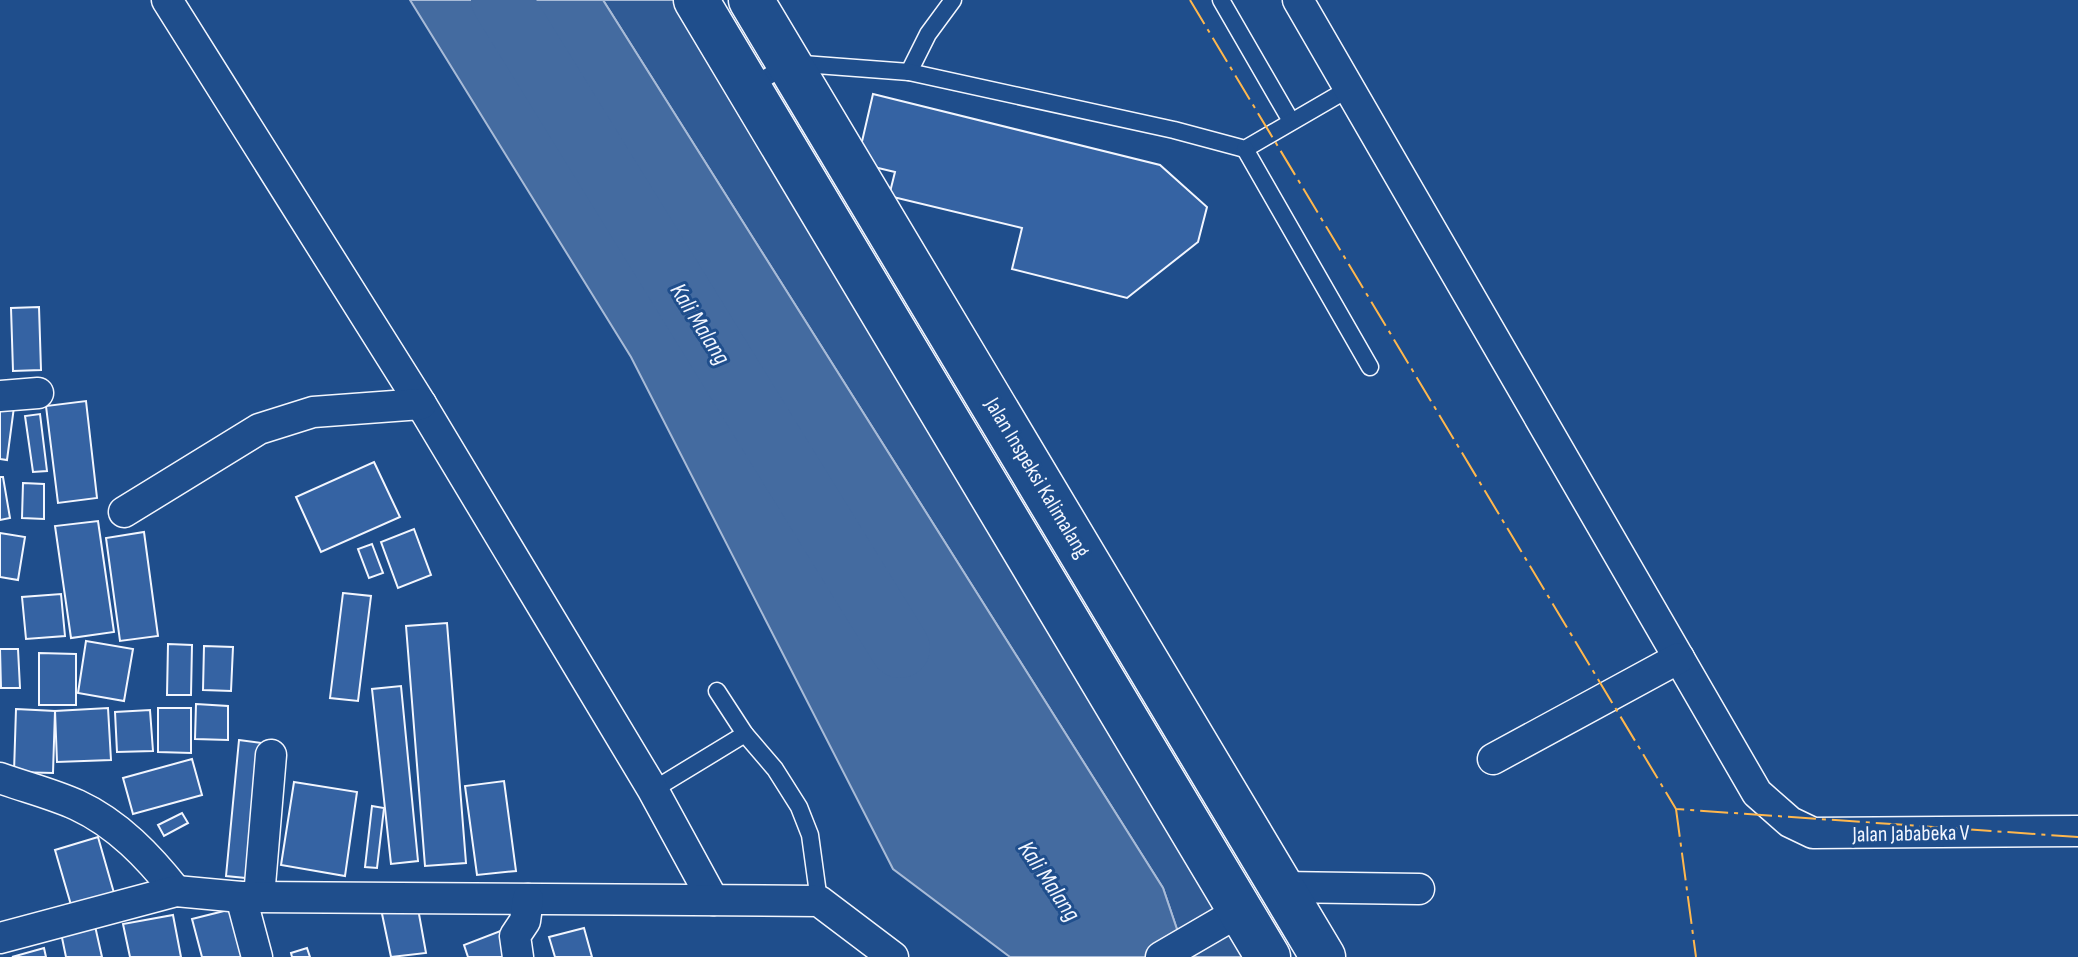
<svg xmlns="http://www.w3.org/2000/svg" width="2078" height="957" font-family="'Sofia Sans Condensed',sans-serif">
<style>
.built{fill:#305b95;stroke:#a8bbd7;stroke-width:2}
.water{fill:#446ba0;stroke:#a8bbd7;stroke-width:2}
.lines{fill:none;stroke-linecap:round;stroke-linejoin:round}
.river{stroke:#446ba0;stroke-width:60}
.building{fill:#3563a3;stroke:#f2f6ff;stroke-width:2}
.lane-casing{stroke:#f2f6ff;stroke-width:19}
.street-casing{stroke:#f2f6ff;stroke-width:33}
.primary-casing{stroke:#f2f6ff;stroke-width:47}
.lane{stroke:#1f4e8c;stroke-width:16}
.street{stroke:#1f4e8c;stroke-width:30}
.primary{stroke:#1f4e8c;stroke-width:44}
.power{stroke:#ffb74d;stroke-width:2;stroke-dasharray:28 6 4 6;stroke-linecap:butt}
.labels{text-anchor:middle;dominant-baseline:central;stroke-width:6;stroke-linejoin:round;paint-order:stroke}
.street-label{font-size:22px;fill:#f2f6ff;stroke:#1f4e8c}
.water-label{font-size:24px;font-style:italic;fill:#f2f6ff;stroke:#1f4e8c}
</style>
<rect width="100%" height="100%" fill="#1f4e8c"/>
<polygon class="built" points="603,0 695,0 1268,957 1191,957 1182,944 1163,888"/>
<polygon class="water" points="410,0 603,0 1163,888 1182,944 1191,957 1010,957 893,869 631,357"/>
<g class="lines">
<polyline class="river" points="501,0 900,648"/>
</g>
<g class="building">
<polygon points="873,94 1160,165 1207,207 1198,242 1127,298 1012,269 1022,228 889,196 895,172 857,163"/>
<polygon points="39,307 41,370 13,371 11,308"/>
<polygon points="86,401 97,498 58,503 46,406"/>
<polygon points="0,406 14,407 7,460 0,459"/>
<polygon points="40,414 47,471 33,472 25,416"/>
<polygon points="374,462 400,517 321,552 296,497"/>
<polygon points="0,477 3,477 10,518 0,520"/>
<polygon points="23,483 44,484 44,519 22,518"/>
<polygon points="98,521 114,632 71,638 55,526"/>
<polygon points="414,529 431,575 398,588 381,542"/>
<polygon points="144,532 158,636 120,641 106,538"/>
<polygon points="0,533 25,537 18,580 0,577"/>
<polygon points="372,544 383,573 369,578 358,549"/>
<polygon points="343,593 371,596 358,701 330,698"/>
<polygon points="61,594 65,636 26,639 22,597"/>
<polygon points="447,623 466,863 425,866 406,626"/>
<polygon points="86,641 133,649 124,701 78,693"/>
<polygon points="168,644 192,645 191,695 167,695"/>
<polygon points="204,646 233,647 231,691 203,690"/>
<polygon points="0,649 18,649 20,688 1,688"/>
<polygon points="39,653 76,654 76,705 39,705"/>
<polygon points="401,686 418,861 391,864 372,689"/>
<polygon points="196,704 228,706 228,740 195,739"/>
<polygon points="108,708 111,760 57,762 55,711"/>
<polygon points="158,708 191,708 191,753 158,752"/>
<polygon points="16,709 55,711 53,773 14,772"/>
<polygon points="150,710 153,751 117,752 115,712"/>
<polygon points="239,740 270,744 256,879 226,876"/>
<polygon points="192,759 202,795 133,814 123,778"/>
<polygon points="504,781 516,871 477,875 465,786"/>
<polygon points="294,782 357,792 345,876 281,865"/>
<polygon points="372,806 384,808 377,868 365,867"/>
<polygon points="182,813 188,823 164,836 158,825"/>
<polygon points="98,837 114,893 71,905 55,850"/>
<polygon points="417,903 426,953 391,957 381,909"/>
<polygon points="236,908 249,957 202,957 192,919"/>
<polygon points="173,915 181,957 130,957 123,924"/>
<polygon points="95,926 102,957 66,957 61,933"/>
<polygon points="584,928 592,957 555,957 549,937"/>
<polygon points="503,930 513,957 468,957 464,945"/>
<polygon points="44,948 46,957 12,957"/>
<polygon points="307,948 310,957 292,957 291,953"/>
</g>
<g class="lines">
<defs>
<g id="lane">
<polyline points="1221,0 1291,121"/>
<polyline points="909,72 928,34 953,0"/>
<polyline points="751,87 790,63 909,72 1174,130 1245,149 1350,88"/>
<polyline points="1245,149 1370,367"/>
<polyline points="717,691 745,734 775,769 799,807 810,835 819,901"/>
<polyline points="653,790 745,734"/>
</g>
<g id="street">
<polyline points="167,0 421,404 653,790 713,900"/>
<polyline points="1298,0 1757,793 1790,822 1813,833 2078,831"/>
<polyline points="0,396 38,393"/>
<polyline points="124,512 259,429 313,412 421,404"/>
<polyline points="1493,759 1679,658"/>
<path d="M0 778C25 787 53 794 77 805 118 824 149 857 176 891"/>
<polyline points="1282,887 1419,889"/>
<polyline points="241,897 257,957"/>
<polyline points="259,897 271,755"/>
<polyline points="0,938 176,891 241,897 819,901 893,957"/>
<polyline points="518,957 515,936 525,921 528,899"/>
<polyline points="1161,957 1240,911"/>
</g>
<g id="primary">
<polyline points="696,0 1268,957"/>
<polyline points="751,0 1323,957"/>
</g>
</defs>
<use href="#lane" class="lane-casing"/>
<use href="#street" class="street-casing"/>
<use href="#primary" class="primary-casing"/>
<use href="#lane" class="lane"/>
<use href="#street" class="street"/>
<use href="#primary" class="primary"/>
<g class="power">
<polyline points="1190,0 1676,809 2078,837"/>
<polyline points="1676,809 1696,957"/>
</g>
</g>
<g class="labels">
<g class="street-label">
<text transform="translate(1037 478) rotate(59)">Jalan Inspeksi Kalimalang</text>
<text transform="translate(1911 834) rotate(-1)">Jalan Jababeka V</text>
</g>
<g class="water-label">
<text transform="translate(700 324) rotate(58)">Kali Malang</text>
<text transform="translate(1049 881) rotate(56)">Kali Malang</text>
</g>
</g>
</svg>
